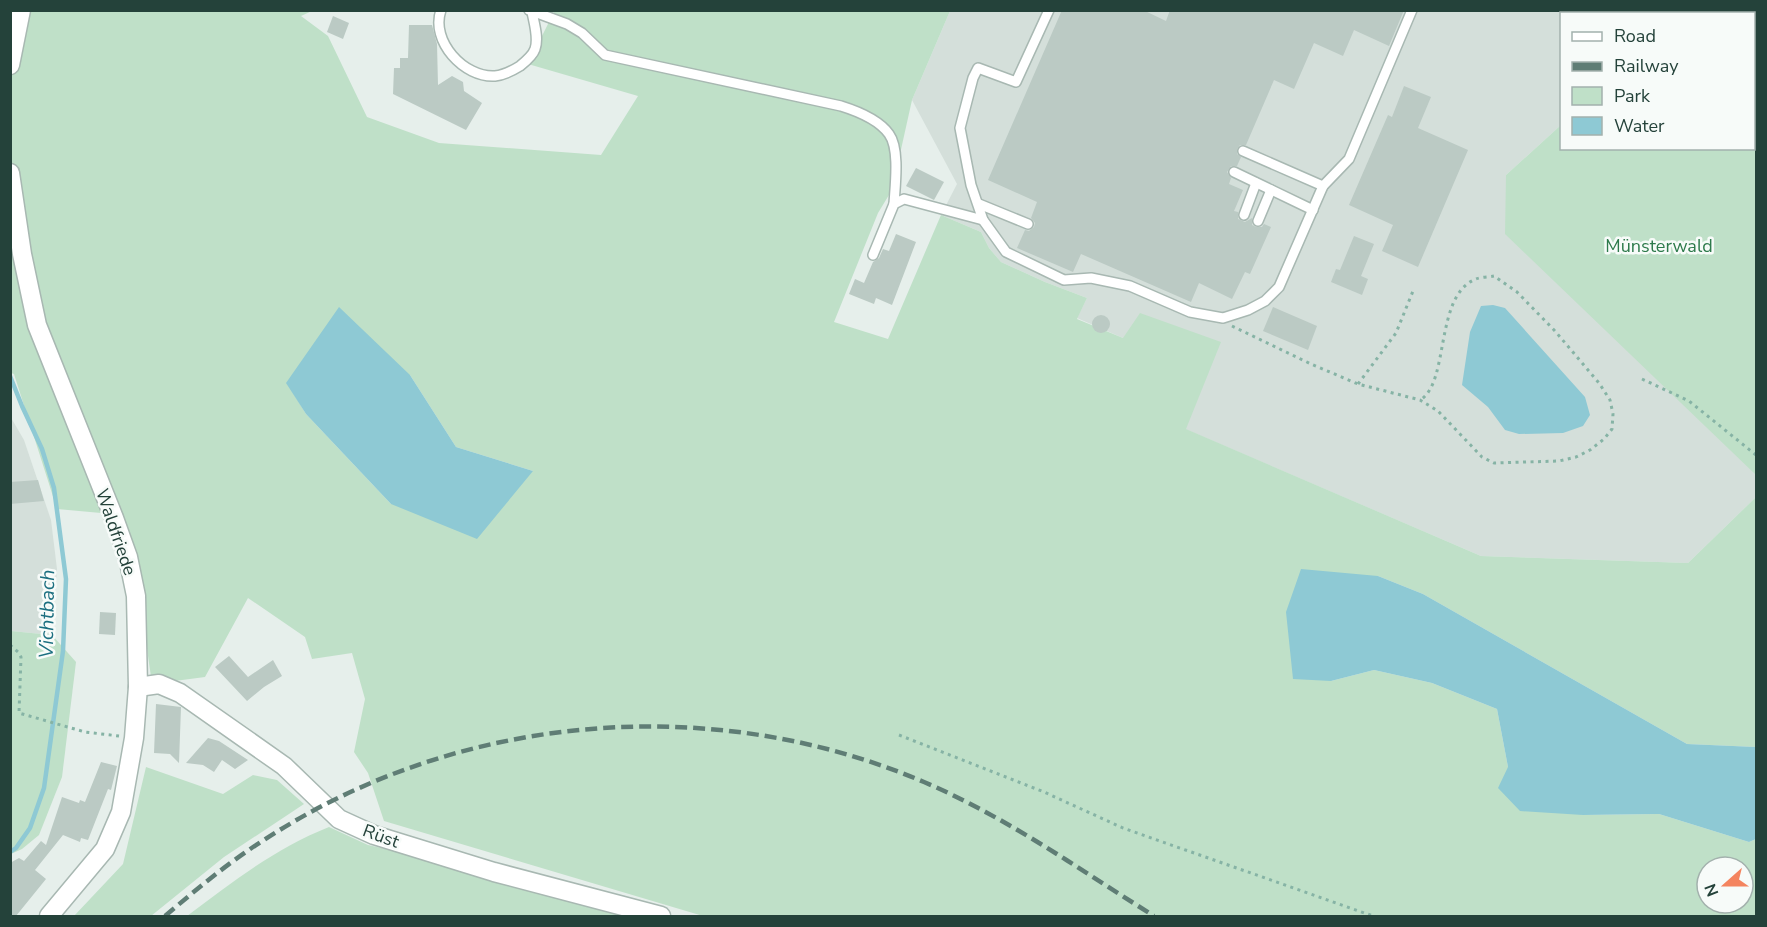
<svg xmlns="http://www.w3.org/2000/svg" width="1767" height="927" font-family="'Nunito Sans',sans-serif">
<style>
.built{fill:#d4dfda}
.green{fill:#bfe0c8;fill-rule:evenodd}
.water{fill:#8ec9d4}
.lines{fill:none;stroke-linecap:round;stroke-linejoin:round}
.stream{stroke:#8ec9d4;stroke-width:4.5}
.building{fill:#bbcac4}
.service-casing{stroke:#a8b8b2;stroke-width:12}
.minor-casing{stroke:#a8b8b2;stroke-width:21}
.path{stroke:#86b3a5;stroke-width:3;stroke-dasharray:3 4.5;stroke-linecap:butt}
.service{stroke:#fff;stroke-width:9}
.minor{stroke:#fff;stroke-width:18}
.rail{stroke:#5f7d75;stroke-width:4.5;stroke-dasharray:12 6;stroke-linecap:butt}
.labels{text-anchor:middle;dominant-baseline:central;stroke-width:5;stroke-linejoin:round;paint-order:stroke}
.park-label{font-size:18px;fill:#2d7a4b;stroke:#f7fbf9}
.street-label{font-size:18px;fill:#24423a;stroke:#f7fbf9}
.water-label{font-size:20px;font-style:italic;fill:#1c6f80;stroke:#f7fbf9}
</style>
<rect width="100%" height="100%" fill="#e6efeb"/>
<g class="built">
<polygon points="950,11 1655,11 1654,14 1562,14 1561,125 1506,175 1756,475 1756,497 1688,563 1481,556 1185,429 1220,342 1123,338 1077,318 1087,298 1045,282 1001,262 989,248 981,232 941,215 957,184 912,100"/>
<polygon points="10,416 24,440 51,520 57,569 52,635 11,631"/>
</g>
<g class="green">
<path d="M10 11H312L301 16 328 36 367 117 439 143 601 155 638 96 528 64 554 12 553 11H950L912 100 892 190 878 213 834 322 888 339 941 215 981 232 989 248 1001 262 1045 282 1087 298 1077 319 1123 338 1140 313 1221 342 1186 429 1481 556 1688 563 1756 497V747L1687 744 1423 594 1378 576 1331 681 1374 670 1432 683 1497 709 1508 767 1583 815 1659 814 1749 842 1756 839V916H703L384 821 368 773 354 752 365 699 352 653 312 659 305 637 248 598 205 677 152 684 140 599 101 513 57 509 14 374 11 373ZM410 375 456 447 533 471 391 504 306 414 287 383ZM1707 867H1743V903H1707Z"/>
<polygon points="1655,11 1756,11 1756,475 1505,234 1506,175 1561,125 1562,148 1754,148 1754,14 1654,13"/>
<polygon points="11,631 52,635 76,662 62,777 39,835 22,849 11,854"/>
<polygon points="146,767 223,794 253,775 277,780 304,804 224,857 151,916 74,916 123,864"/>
<path d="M329 827 368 845 593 895 644 916H187C232 882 276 848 329 827Z"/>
</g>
<g class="water">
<polygon points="1493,305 1505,308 1585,397 1590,415 1583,426 1563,433 1519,434 1505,430 1488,407 1462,385 1470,332 1481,306"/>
<polygon points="339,307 410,375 456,447 533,471 477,539 391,504 306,414 286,383"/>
<polygon points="1301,569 1378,576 1423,594 1687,744 1756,747 1756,839 1749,842 1659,814 1583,815 1520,811 1498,788 1508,767 1497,709 1432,683 1374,670 1331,681 1293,679 1286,612"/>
</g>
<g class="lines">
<polyline class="stream" points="10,376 22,406 42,449 54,488 66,579 63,651 44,788 30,828 16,848 10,852"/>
</g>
<g class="building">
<polygon points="1062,10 1143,10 1166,21 1170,10 1404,10 1389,46 1354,30 1343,56 1314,43 1294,89 1274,80 1246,145 1240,145 1237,149 1237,154 1241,157 1237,166 1231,166 1227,172 1231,178 1229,184 1243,190 1234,211 1238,212 1238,219 1245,222 1252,218 1252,225 1256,227 1262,227 1264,224 1271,227 1250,274 1245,272 1232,299 1199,283 1191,302 1081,254 1073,272 1017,248 1025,230 1029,231 1034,227 1035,223 1031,218 1037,202 988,180"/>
<polygon points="333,16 349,23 343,39 327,32"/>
<polygon points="409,25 432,25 437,44 438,85 452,76 463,82 464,91 482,103 466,130 393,94 394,68 400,68 400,58 408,58"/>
<polygon points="1404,86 1431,97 1418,128 1468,150 1418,267 1382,251 1393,225 1349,205 1388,115 1392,117"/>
<polygon points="916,168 944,182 934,200 906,186"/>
<polygon points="896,234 916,242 892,305 876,298 874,304 849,294 855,279 864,283 873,262 879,258 883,249 889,251"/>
<polygon points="1354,236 1374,244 1361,276 1368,279 1362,295 1331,282 1336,269 1340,270"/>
<polygon points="1273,307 1317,326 1308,350 1263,331"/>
<circle cx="1101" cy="324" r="9"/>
<polygon points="38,480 44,501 10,504 10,482"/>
<polygon points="100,612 116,613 115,635 99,634"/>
<polygon points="229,656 248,677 273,660 282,676 264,687 247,701 215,667"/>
<polygon points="156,704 181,707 179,763 170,754 154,753"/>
<polygon points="208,738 219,741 248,760 235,769 222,760 214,772 203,765 186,763"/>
<polygon points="101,762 117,766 111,790 108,789 88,840 81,838 80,842 63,835 35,870 46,879 16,916 10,916 10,863 19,858 24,861 41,841 46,845 62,797 79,803 80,800 85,802"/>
</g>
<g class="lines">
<defs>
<g id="service">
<path d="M441 10C430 41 464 78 495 76 505 75 512 71 520 66 525 62 533 55 535 49 539 38 534 23 532 12"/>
<path d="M529 10 567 24 582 33 605 55 841 106C857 111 879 120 889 134 900 149 895 186 894 204"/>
<polyline points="1049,10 1016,82 978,68 973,78 960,128 971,185 983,220 1006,252 1064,280 1091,278 1130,286 1190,312 1223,318 1248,310 1265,301 1279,287 1323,186 1349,159 1412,10"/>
<polyline points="1243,151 1323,186"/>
<polyline points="1234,172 1313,210"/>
<polyline points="979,204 1028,224"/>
<polyline points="1244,215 1256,183"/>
<polyline points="1258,221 1271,190"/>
<polyline points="873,255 894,204 904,199 983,220"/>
</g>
<g id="minor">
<polyline points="10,65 21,10"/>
<polyline points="10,173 22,254 37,325 114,518 128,557 136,596 138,687 134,738 121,812 105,849 49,916"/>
<polyline points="138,687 159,684 180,693 284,766 339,819 374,835 494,872 661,916"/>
</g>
</defs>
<use href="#service" class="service-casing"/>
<use href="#minor" class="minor-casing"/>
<g class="path">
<path d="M1232 326 1311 364 1358 384 1420 400 1438 411 1482 457 1494 463 1559 461 1576 457 1590 450 1604 439 1612 429 1613 414 1610 400 1599 383 1555 331 1517 292 1494 276C1489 277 1481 277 1476 279 1434 295 1450 383 1420 400"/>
<polyline points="1642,379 1689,401 1756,455"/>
<polyline points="1358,384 1396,333 1413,291"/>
<polyline points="10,645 18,652 21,657 19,713 85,732 119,736"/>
<polyline points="899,735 1044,792 1123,828 1373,916"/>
</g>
<use href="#service" class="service"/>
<use href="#minor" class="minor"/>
<path class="rail" d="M165 916C197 889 229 862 264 840 458 713 711 691 924 782 1006 817 1079 869 1154 916"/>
</g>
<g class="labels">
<g class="park-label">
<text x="1659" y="246">Münsterwald</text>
</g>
<g class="street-label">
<text transform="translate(116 532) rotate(71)">Waldfriede</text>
<text transform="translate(381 836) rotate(20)">Rüst</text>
</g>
<g class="water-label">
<text transform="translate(47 614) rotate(-89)">Vichtbach</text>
</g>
</g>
<rect width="1767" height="927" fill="none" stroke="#24423a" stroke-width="24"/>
<rect x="1560" y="12" width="195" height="138" fill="#f7fbf9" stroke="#a3b1ad" stroke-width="1.5"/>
<rect x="1572" y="32" width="30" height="9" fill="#ffffff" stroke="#a3b1ad" stroke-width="1.5"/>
<text x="1614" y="42" font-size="18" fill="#24423a">Road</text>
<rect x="1572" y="62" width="30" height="9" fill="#5f7d75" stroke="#a3b1ad" stroke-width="1.5"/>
<text x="1614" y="72" font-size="18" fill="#24423a">Railway</text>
<rect x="1572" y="87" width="30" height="18" fill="#bfe0c8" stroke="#a3b1ad" stroke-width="1.5"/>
<text x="1614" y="102" font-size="18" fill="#24423a">Park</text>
<rect x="1572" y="117" width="30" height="18" fill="#8ec9d4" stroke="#a3b1ad" stroke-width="1.5"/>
<text x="1614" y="132" font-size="18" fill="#24423a">Water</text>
<g transform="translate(1725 885) rotate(249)"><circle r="28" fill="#f7fbf9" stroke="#a3b1ad" stroke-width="1.5"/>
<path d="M0-4.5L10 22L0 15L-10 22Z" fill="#f4845f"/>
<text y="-9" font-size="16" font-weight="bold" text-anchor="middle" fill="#24423a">N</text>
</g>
</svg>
